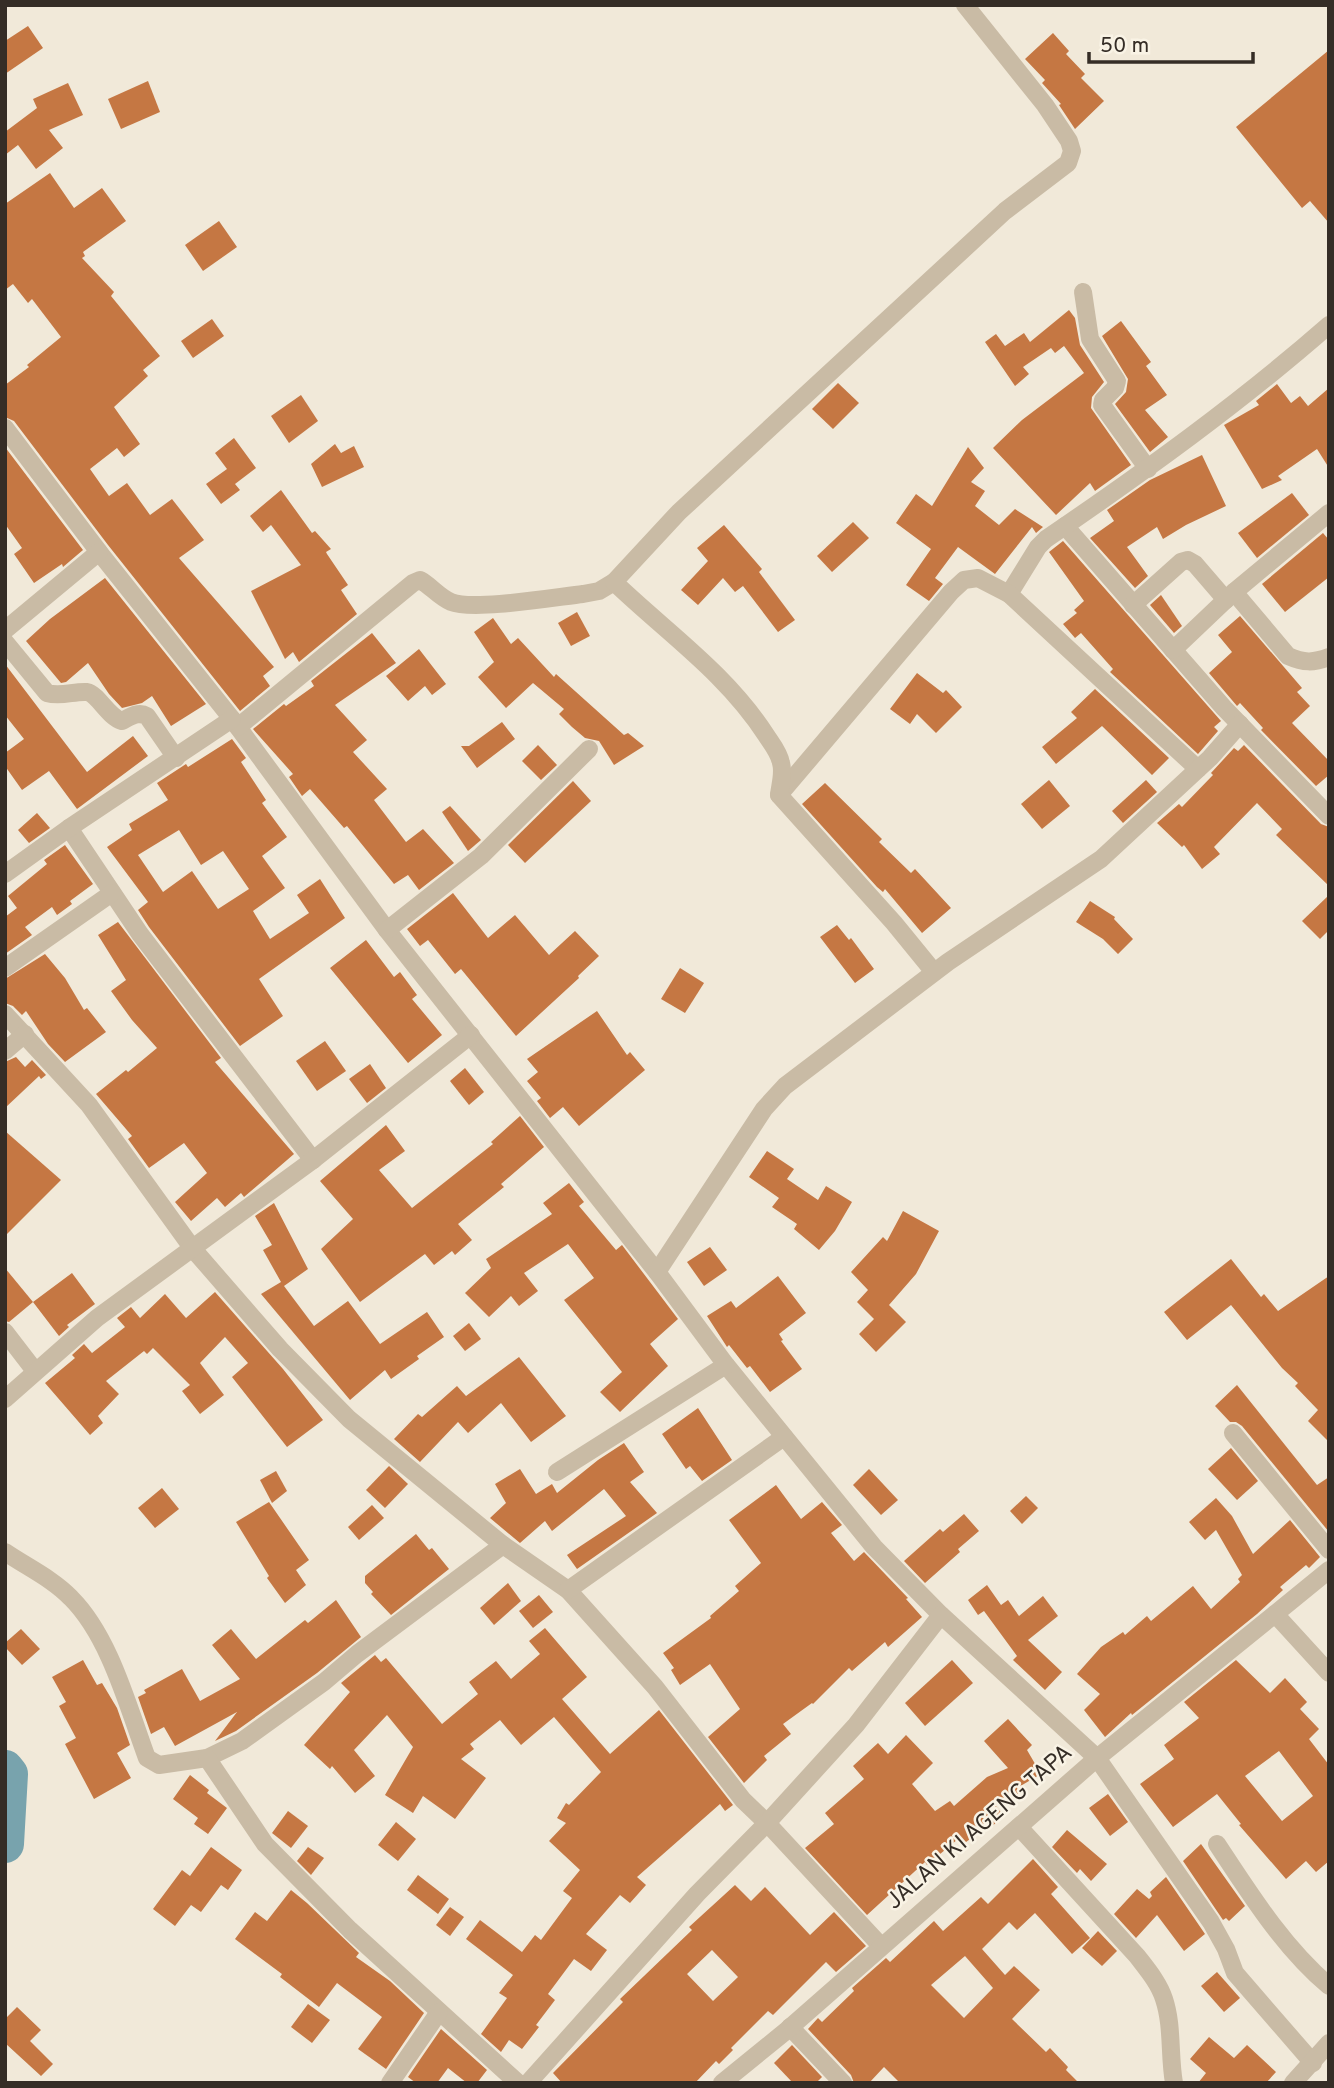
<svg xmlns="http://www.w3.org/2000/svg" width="1334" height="2088" font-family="Overpass,sans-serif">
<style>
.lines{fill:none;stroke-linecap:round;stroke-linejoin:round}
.river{stroke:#78a3ad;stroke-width:38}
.building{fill:#c57743;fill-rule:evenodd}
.minor{stroke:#c9bba5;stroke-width:18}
.tertiary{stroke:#c9bba5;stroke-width:18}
.labels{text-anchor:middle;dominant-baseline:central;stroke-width:5;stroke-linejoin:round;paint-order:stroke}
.street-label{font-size:23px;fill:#352d26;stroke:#f9f3e5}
</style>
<rect width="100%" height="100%" fill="#f1e9d9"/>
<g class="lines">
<polyline class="river" points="5,1769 9,1774 5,1844"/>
</g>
<g class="building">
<polygon points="28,26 43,48 5,74 5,41"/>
<polygon points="1053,33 1069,51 1066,54 1085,74 1081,78 1104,101 1075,129 1059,105 1061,104 1042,83 1045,80 1025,59"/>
<polygon points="1329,50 1329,223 1310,201 1302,208 1236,127"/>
<polygon points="148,81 160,112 121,129 108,99"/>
<polygon points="68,83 83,115 49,130 63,148 36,169 18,145 5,155 5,132 37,108 33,99"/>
<polygon points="50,173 74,208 102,188 126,221 83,252 85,256 82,258 114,292 111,296 160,356 143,370 148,376 114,407 140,444 124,457 117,448 90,469 109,496 127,483 150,515 172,499 204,540 179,558 274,667 263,676 270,686 240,711 108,545 14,421 5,417 5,385 29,367 27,365 61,337 32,299 28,303 13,284 5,290 5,204"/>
<polygon points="219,221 237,247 203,271 185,245"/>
<polygon points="1069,310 1075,318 1080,345 1104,382 1092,397 1091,408 1131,465 1095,491 1090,483 1056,515 993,448 1022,420 1084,373 1064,346 1055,353 1051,348 1023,367 1029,374 1015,386 985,342 996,334 1005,346 1024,333 1030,342"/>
<polygon points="212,319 224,336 193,358 181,341"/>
<polygon points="1121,321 1151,362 1146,366 1167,395 1145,410 1168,437 1150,452 1115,404 1126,392 1128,379 1102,336"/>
<polygon points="838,383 859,403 833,429 812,409"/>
<polygon points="1277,384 1291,403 1300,396 1308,406 1329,388 1329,468 1317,449 1278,476 1282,480 1262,489 1224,425 1259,405 1256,401"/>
<polygon points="301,395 318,421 289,443 271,416"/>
<polygon points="234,438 256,468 235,484 240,490 221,504 206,484 227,469 215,453"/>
<polygon points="335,444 341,453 354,446 364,467 322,487 311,464"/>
<polygon points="5,447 83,550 63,567 62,564 34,583 14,554 22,548 5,524"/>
<polygon points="968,447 984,468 971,482 985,491 975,506 999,525 1015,509 1043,527 1036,533 1032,527 995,574 958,547 935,578 943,584 929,601 906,585 931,549 896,523 916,494 932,506"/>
<polygon points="1202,455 1226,506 1186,525 1163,539 1157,527 1127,547 1148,576 1135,588 1090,538 1114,521 1107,510 1150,480"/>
<polygon points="281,490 312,533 315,531 331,549 326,552 327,554 348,585 341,590 357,614 299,662 293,652 285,659 251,591 301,565 271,525 263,532 250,516"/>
<polygon points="1292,493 1309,515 1257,558 1238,533"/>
<polygon points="853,522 869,538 832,572 817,556"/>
<polygon points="724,525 762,569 759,572 795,620 778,632 743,586 735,592 723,578 698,605 681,590 708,561 697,548"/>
<polygon points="1323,533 1329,540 1329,577 1285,612 1262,584"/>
<polygon points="1063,541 1221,721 1214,727 1218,731 1198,754 1110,672 1113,669 1081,633 1075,638 1063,624 1077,613 1074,610 1084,601 1049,552"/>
<polygon points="105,578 206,704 171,726 152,696 142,703 122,708 109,694 88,663 66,682 61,683 26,641 50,619"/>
<polygon points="1161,595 1182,626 1174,633 1150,605"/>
<polygon points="577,612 590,636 571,646 558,623"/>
<polygon points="1240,616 1302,688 1297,692 1310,706 1292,723 1329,761 1329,775 1316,786 1261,730 1263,728 1240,703 1237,706 1209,673 1232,652 1218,635"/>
<polygon points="493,618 511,644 518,638 554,677 556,674 624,735 628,733 644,746 614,765 599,741 585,738 572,727 559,714 564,709 533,683 506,708 478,677 494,662 474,632"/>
<polygon points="372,633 396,663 335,705 367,740 353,752 387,789 374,800 406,842 423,829 454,863 419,890 408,875 394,884 347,826 344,828 310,789 302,796 289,777 293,774 253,729 284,704 286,706 314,686 311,681"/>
<polygon points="419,649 446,684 432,695 425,686 408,701 386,676"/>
<polygon points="5,664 87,772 133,736 148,756 77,809 49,771 22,790 5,766 5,753 24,739 5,715"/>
<polygon points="917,673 943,693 946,690 962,707 936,733 917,714 910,724 890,709"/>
<polygon points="1095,689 1169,758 1152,775 1102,726 1056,764 1042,747 1077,718 1071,712"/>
<polygon points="502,722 515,739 477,768 461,746 469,746"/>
<path d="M232 739 246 758 241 762 266 800 262 803 287 837 262 856 285 888 253 911 270 939 309 913 297 895 320 879 345 918 259 979 283 1016 240 1046 149 927 138 910 148 902 107 847 132 830 129 824 168 800 157 783 186 764 188 767ZM179 830 201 865 223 851 249 889 218 909 192 871 163 892 138 855Z"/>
<polygon points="538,745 557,765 541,780 522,761"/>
<polygon points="1244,745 1321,824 1329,827 1329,886 1276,835 1282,829 1257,803 1214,847 1220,854 1202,869 1184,845 1182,847 1157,823 1179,804 1182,807 1213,775 1211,773 1234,748 1238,751"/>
<polygon points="1049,780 1070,806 1042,829 1021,804"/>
<polygon points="1146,780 1157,792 1123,823 1112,811"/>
<polygon points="573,781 591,801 525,863 508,845"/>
<polygon points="825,783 882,839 879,842 911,873 915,869 951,908 922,933 885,889 883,892 877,887 802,804"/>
<polygon points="450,806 481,840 468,851 442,812"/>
<polygon points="37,813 50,828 29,843 18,830"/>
<polygon points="65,845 93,884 70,901 72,904 57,915 52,907 25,927 32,935 5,954 5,917 17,908 8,896 47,864 44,860"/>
<polygon points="453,893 488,938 515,915 549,955 575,931 599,956 578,976 579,978 516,1036 461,969 455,974 428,940 420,946 407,929"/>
<polygon points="1329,895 1329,930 1320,939 1302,921"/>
<polygon points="1090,901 1115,917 1114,919 1133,939 1118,954 1103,939 1076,922"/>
<polygon points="118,922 221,1058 215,1062 294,1154 244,1197 241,1193 225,1207 217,1198 191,1221 175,1202 207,1173 184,1143 149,1168 128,1139 132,1136 96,1094 126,1070 128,1072 157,1048 132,1020 111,991 126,980 98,935"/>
<polygon points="837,925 849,940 851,938 874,969 855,983 820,937"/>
<polygon points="366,940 394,977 400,972 417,995 412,999 442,1035 408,1063 330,968"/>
<polygon points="45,954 65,978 84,1010 87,1008 106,1032 65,1062 48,1044 26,1011 22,1015 13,1006 5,1003 5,979"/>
<polygon points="680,968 704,983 685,1013 661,999"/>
<polygon points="597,1011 627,1055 630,1052 645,1070 579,1126 563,1107 550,1118 537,1101 541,1098 527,1081 538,1072 527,1059"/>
<polygon points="325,1041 346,1071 317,1091 296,1061"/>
<polygon points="16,1057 25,1067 32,1060 46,1075 41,1079 39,1076 5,1108 5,1062"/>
<polygon points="370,1064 386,1088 367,1103 349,1079"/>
<polygon points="465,1068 484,1092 469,1105 450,1081"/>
<polygon points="520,1116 544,1147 501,1184 504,1187 458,1224 472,1240 455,1255 452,1251 434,1265 425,1254 360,1302 321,1249 353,1219 320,1181 386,1125 405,1151 379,1170 412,1208 493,1144 491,1142"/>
<polygon points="5,1131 61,1180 5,1236"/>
<polygon points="767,1151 794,1169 787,1179 818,1200 826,1186 852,1202 835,1231 819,1250 794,1229 797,1224 772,1207 779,1198 749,1177"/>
<polygon points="569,1183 584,1202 579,1206 616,1250 622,1245 678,1319 650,1344 668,1366 620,1412 600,1392 622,1372 564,1300 594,1278 568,1244 524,1273 538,1291 519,1306 511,1296 489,1317 465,1293 491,1268 486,1259 552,1214 543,1203"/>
<polygon points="274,1203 308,1269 284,1286 314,1326 348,1301 380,1344 427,1312 444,1337 417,1356 419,1359 391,1379 385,1370 350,1400 261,1294 281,1282 263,1250 272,1245 255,1216"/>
<polygon points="903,1211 939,1231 916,1274 889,1305 906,1322 876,1352 859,1334 874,1319 857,1302 868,1290 851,1272 883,1237 887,1241"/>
<polygon points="710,1247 727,1270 704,1286 687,1262"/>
<polygon points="1231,1259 1261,1297 1264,1294 1278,1311 1329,1276 1329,1442 1308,1421 1318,1410 1295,1386 1298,1383 1282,1368 1231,1305 1187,1340 1164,1312"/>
<polygon points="5,1268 33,1302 9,1322 5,1321"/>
<polygon points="72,1273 95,1304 67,1325 69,1327 59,1336 33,1302"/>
<polygon points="778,1276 806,1313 779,1334 783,1340 781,1341 802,1369 770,1392 750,1366 747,1368 729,1345 727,1347 707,1316 731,1301 736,1308"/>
<polygon points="215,1292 283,1369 323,1420 287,1447 232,1377 248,1363 225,1337 200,1363 224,1395 200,1414 182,1391 190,1385 153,1348 147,1354 144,1351 106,1381 119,1394 98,1416 103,1423 90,1435 45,1383 75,1358 72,1355 84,1344 92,1353 125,1327 117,1318 131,1307 140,1318 165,1294 186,1318"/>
<polygon points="469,1323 481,1339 465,1351 453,1336"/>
<polygon points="519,1357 566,1416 531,1442 501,1403 468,1433 458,1422 420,1462 394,1439 418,1414 422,1417 457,1386 466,1396"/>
<polygon points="1237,1385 1317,1485 1329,1477 1329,1532 1242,1426 1236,1422 1230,1422 1215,1406"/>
<polygon points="698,1408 732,1460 702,1481 690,1466 686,1469 662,1434"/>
<polygon points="624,1443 644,1472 630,1482 657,1513 577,1569 567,1555 626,1516 604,1489 552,1531 545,1521 520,1543 490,1518 506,1503 495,1484 520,1469 536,1494 552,1484 557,1493 598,1460"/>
<polygon points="1231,1448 1258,1481 1237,1500 1208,1469"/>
<polygon points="389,1466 408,1484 385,1508 366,1490"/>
<polygon points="869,1469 898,1500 881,1515 853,1485"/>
<polygon points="276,1471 287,1491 272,1503 260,1480"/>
<polygon points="776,1485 801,1519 822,1502 842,1525 831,1533 854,1561 864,1552 908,1598 906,1599 922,1617 888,1647 885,1642 852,1671 849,1668 813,1704 812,1703 783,1724 791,1734 764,1756 767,1760 744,1783 708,1737 740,1709 710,1664 680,1685 671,1670 674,1668 663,1653 711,1618 710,1616 739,1591 735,1586 761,1563 729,1520"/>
<polygon points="162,1488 179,1509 155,1528 138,1508"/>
<polygon points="1026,1496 1038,1508 1022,1524 1010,1511"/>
<polygon points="1216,1498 1232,1516 1253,1554 1290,1520 1320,1557 1309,1568 1306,1565 1280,1587 1283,1590 1257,1614 1132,1715 1131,1713 1105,1737 1084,1710 1100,1694 1077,1674 1101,1647 1123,1632 1125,1635 1147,1616 1151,1621 1193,1586 1211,1609 1240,1582 1238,1579 1242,1575 1216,1530 1205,1540 1189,1522"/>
<polygon points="269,1502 309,1560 296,1570 306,1585 285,1603 267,1578 269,1576 236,1522"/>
<polygon points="372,1505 384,1518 359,1540 348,1527"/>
<polygon points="964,1514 979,1531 958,1549 960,1552 925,1583 904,1561 940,1529 943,1532"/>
<polygon points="416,1534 429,1550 432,1548 449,1569 391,1615 371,1594 373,1592 365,1583 365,1576"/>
<polygon points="508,1583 521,1601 494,1625 480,1608"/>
<polygon points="987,1585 1001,1605 1008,1600 1019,1616 1043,1596 1058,1616 1028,1640 1062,1672 1045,1690 1013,1660 1017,1656 984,1611 978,1615 968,1600"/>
<polygon points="539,1595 553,1612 533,1628 519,1611"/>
<polygon points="336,1600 361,1637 317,1673 236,1731 215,1741 237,1712 175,1746 164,1727 151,1734 138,1697 146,1693 144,1690 182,1669 200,1701 240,1679 212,1645 231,1629 256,1659 305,1620 308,1623"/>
<polygon points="545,1628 587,1677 562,1699 610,1754 659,1710 733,1805 725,1811 720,1804 637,1877 646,1885 630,1903 620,1895 586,1934 607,1950 591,1971 574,1959 548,1994 555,2000 536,2025 539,2027 522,2049 509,2040 501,2052 481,2034 507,1998 499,1993 513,1975 466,1939 480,1920 522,1952 535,1935 541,1940 572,1898 563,1891 580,1870 549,1841 566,1823 557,1818 566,1803 569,1805 601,1772 554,1717 521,1745 500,1720 470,1744 474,1749 461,1759 486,1778 455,1819 423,1796 413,1813 385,1795 413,1747 387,1715 354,1750 375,1776 355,1793 332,1766 330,1769 304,1745 350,1692 341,1683 375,1655 381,1662 386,1658 442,1724 478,1694 469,1682 496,1661 511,1679 540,1654 529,1641"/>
<polygon points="21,1629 40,1649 22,1665 5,1647 5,1643"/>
<polygon points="83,1660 97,1685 102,1683 117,1708 130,1745 117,1753 131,1778 94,1799 65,1744 76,1738 59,1706 66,1702 52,1677"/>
<polygon points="952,1660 973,1683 925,1726 905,1703"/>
<path d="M1236 1660 1270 1693 1285 1678 1307 1702 1300 1709 1319 1729 1309 1739 1329 1765V1861L1316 1872 1306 1861 1286 1879 1239 1825 1241 1824 1217 1794 1173 1827 1140 1784 1174 1759 1164 1745 1199 1718 1184 1702ZM1279 1751 1313 1796 1282 1821 1245 1776Z"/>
<polygon points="1008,1719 1032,1745 1027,1750 1041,1774 1017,1788 1020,1793 995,1805 1004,1816 991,1827 989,1825 962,1845 958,1839 927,1865 925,1862 867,1915 805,1848 834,1824 825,1813 864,1779 853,1766 878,1743 888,1754 906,1735 933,1763 912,1784 935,1811 950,1801 954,1806 987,1777 1008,1768 984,1741"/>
<polygon points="190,1775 209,1790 207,1793 227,1808 208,1834 194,1824 198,1818 173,1799"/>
<polygon points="1108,1794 1128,1822 1110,1836 1089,1808"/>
<polygon points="288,1811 308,1826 291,1848 272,1833"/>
<polygon points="396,1822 416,1839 398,1861 378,1845"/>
<polygon points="1067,1830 1107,1864 1091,1881 1080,1869 1077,1873 1052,1847"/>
<polygon points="1201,1844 1245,1906 1229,1921 1226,1918 1223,1920 1183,1861"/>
<polygon points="211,1847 242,1870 228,1890 221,1885 201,1912 191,1905 175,1926 153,1909 182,1870 190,1876"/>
<polygon points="308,1847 324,1858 311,1875 297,1861"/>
<path d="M1033 1859 1058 1887 1051 1894 1090 1938 1072 1954 1035 1913 1017 1930 1009 1922 982 1949 1005 1975 1014 1966 1040 1990 1012 2019 1046 2052 1050 2048 1068 2067 1066 2070 1079 2083H900L884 2067 869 2083H854L851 2075 808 2029 818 2018 822 2022 854 1991 852 1988 886 1958 890 1962 934 1921 943 1931 981 1897 988 1904ZM965 1956 993 1988 964 2018 931 1985Z"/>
<polygon points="418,1875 449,1899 438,1914 407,1890"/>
<polygon points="1166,1877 1205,1934 1184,1951 1157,1915 1136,1938 1114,1914 1137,1889 1149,1899 1152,1896 1150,1892"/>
<path d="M735 1885 751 1901 765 1887 810 1935 834 1912 866 1946 836 1972 826 1962 773 2015 768 2011 731 2048 733 2050 719 2064 716 2061 695 2083H562L553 2073 623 2002 620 1999 692 1930 689 1927ZM712 1950 738 1977 713 2001 687 1974Z"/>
<polygon points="291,1890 307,1903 359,1953 356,1957 390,1981 424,2013 386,2069 358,2049 382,2017 337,1983 319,2007 280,1977 282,1974 235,1939 255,1912 267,1921"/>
<polygon points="450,1907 464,1917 450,1936 436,1925"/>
<polygon points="1098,1931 1117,1951 1102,1966 1082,1948"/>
<polygon points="1217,1972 1240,1998 1224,2012 1201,1986"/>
<polygon points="308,2004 330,2020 312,2043 291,2027"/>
<polygon points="17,2007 41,2030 30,2041 53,2064 41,2076 5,2043 5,2019"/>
<polygon points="441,2029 487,2070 477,2083 467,2083 448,2068 437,2083 416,2083 408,2077"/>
<polygon points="1209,2037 1234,2058 1247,2045 1276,2072 1266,2083 1198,2083 1206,2073 1190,2059"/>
<polygon points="792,2045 822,2077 816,2083 793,2083 774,2063"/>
</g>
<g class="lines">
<g class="minor">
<polyline points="1083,292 1090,339 1117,381 1115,388 1103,400 1102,405 1148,469"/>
<polyline points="5,428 99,552 232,719 387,930 657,1272 726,1365 874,1547 941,1615 1097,1758 1211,1922 1226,1949 1235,1973 1313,2063"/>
<polyline points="1065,526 1224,708 1329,816"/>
<path d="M1234 592 1288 656C1304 663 1313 663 1329 657"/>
<path d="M1009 594 1038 547 1046 539C1144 472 1240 403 1329 325"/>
<polyline points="1133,605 1181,562 1188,560 1195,564 1226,600"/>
<polyline points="5,630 99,552"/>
<path d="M5 642 47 693C61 697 74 691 87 692 98 694 108 717 122 721 130 717 138 711 147 716L176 758"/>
<polyline points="1173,650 1234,592 1329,513"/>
<path d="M238 727 413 583 420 580C431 586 439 597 451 602 473 611 556 597 583 594L599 591 614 582"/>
<polyline points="779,795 951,592 964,580 978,578 1009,594 1198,769"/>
<polyline points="69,828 140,934 313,1160"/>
<polyline points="5,874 69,828 232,719"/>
<polyline points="387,930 481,856 589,749"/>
<polyline points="5,968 112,893"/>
<path d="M934 972 894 923 779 795C780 785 784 773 781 763 779 752 771 743 766 735 726 673 666 632 614 582L679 512 1005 211 1068 163 1072 151 1069 141 1045 105 965 5"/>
<polyline points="5,1014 89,1105 193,1249 280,1349 349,1419 503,1545 568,1590 655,1687 743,1800 767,1823 881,1946"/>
<polyline points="5,1051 25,1034"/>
<polyline points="657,1272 764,1109 785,1086 948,962 1101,859 1210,758 1240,724"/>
<polyline points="5,1332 35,1371"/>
<polyline points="5,1399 97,1318 313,1160 471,1035"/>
<polyline points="1233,1433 1329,1550"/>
<polyline points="557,1472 726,1365"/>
<path d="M5 1552C27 1567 53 1579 71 1598 110 1637 128 1707 147 1758L159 1765 207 1758 242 1741 324 1682 357 1654 503 1545"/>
<polyline points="568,1590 784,1437"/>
<polyline points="207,1758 265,1844 350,1930 518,2083"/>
<path d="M1019 1827 1137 1956C1147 1969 1159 1983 1164 1999 1173 2026 1169 2055 1174 2083"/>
<path d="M1217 1844C1250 1894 1283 1947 1329 1986"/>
<polyline points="790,2027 843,2083"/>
<polyline points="390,2083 439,2012"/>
<polyline points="528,2083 697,1894 767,1823 856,1725 941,1615"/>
<polyline points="722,2083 786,2031 1097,1758 1275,1614"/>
<polyline points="1293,2083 1329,2043"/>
</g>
<polyline class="tertiary" points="1329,1570 1275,1614 1329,1673"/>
</g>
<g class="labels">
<g class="street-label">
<text transform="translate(980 1828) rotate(-41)">JALAN KI AGENG TAPA</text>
</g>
</g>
<rect width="1334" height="2088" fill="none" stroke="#352d26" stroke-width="14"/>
<path d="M1089 52v10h164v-10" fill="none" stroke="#352d26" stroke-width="3.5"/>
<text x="1100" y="52" font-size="21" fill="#352d26" stroke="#f9f3e5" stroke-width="5" paint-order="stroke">50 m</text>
</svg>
